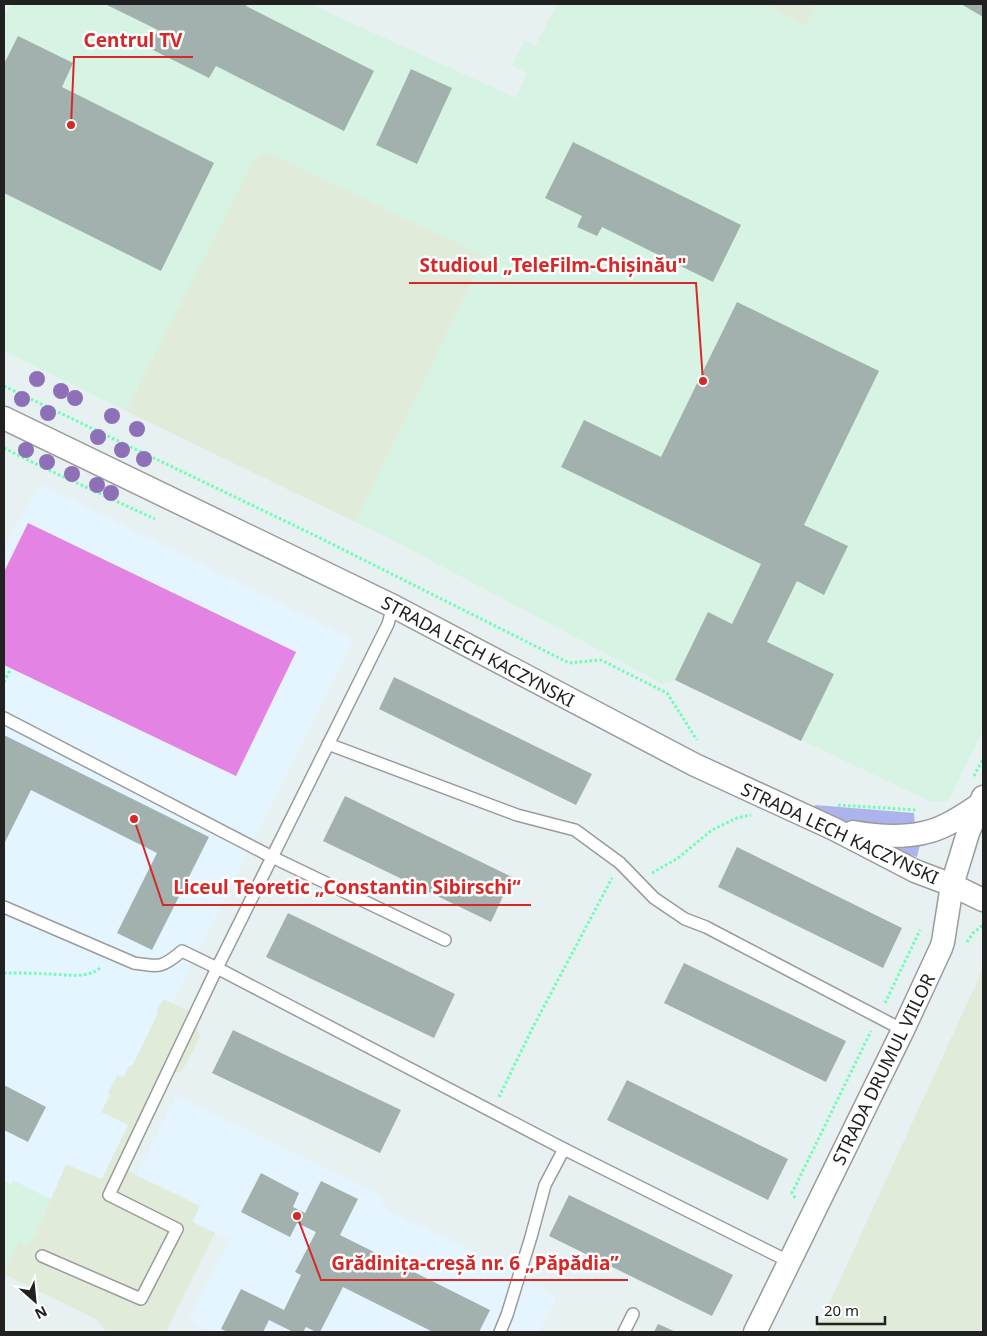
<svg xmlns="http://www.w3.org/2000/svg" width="987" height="1336" font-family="'Noto Sans',sans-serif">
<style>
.commercial{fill:#d7f3e3}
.industrial{fill:#e1ebd9}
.education{fill:#e4f5ff}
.grass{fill:#adb4ed}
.pitch{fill:#e383e3}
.building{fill:#a3b1ae}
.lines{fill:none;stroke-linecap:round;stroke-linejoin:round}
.service-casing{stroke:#9b9b9b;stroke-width:14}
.minor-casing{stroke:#9b9b9b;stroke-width:25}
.path{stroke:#6cffb3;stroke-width:3;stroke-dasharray:2.5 2.5;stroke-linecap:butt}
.service{stroke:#fff;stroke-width:11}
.minor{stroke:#fff;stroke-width:22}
.tree{fill:#8d70b7}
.labels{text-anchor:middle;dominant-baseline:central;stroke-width:5;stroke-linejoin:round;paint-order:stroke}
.street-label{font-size:18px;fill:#212121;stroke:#fff}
.leader{fill:none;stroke:#d62828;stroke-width:2}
.callout-dot{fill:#d62828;stroke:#fff;stroke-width:2}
.callout-label{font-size:19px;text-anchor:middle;font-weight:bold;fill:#d62828;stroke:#fff;stroke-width:5;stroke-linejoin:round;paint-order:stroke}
</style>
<rect width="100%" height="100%" fill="#e8f1f2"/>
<g class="commercial">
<polygon points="11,4 310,4 516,98 527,73 512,65 525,41 535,46 557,4 765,4 806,26 817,4 983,4 983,730 949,800 931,802 676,680 663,684 383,535 355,522 484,256 256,158 126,411 4,351 4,18"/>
<polygon points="4,1180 11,1183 13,1180 51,1199 38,1230 28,1246 19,1242 4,1272"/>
</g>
<g class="industrial">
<polygon points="765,4 817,4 806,26"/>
<polygon points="266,152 484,256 355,522 126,411 256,157"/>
<polygon points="982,971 983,1332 816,1332"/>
<polygon points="163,999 202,1017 197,1027 200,1037 182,1071 173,1074 126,1170 200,1206 193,1222 215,1233 166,1332 106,1332 98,1320 4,1274 4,1272 19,1242 28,1246 38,1230 66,1164 102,1179 101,1112 110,1095 107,1094 117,1075 129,1065 132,1066 158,1013 156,1012"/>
</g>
<g class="education">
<polygon points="40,484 353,640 173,1003 163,999 156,1012 158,1013 132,1066 129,1066 123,1077 117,1075 108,1093 110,1095 101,1112 128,1125 102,1179 66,1164 51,1199 13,1180 11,1184 4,1180 4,550"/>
<polygon points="176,1096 377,1193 387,1210 487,1258 556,1297 538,1332 204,1332 204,1330 188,1320 230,1240 193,1222 200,1206 137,1175"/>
</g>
<g class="grass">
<polygon points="815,805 914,813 915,826 900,829 836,820 814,810"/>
<polygon points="919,840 920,845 917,857 883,846"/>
</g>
<polygon class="pitch" points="28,523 296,652 236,776 4,665 4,572"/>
<g class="building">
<polygon points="105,4 247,4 246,6 374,71 344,131 216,66 209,78 149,48 158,30"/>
<polygon points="961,4 983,4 983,17"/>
<polygon points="18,36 73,63 62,87 214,163 161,271 4,193 4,64"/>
<polygon points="411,69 452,88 417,164 376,145"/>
<polygon points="573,142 741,225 713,282 602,227 597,236 577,227 582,216 545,198"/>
<polygon points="737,302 879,371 804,525 848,546 824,595 797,581 767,642 834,674 801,741 675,680 708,612 732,624 761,564 561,467 584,420 661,457"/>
<polygon points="394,677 592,774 576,805 379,709"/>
<polygon points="4,735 209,837 152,950 117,933 157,853 31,790 4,844"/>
<polygon points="345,796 512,877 491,922 323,841"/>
<polygon points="737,847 902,928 883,968 718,887"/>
<polygon points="288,913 455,994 434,1038 266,957"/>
<polygon points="684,963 846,1041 826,1082 664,1003"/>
<polygon points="233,1030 401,1110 380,1153 212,1073"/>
<polygon points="627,1080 788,1159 768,1200 607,1120"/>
<polygon points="4,1085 46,1107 28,1142 4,1130"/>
<polygon points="261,1173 299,1193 293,1207 305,1213 321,1181 358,1199 340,1235 490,1310 479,1332 433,1332 343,1287 320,1332 316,1332 306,1327 303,1332 293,1332 269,1320 263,1332 228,1332 221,1329 241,1289 284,1310 301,1275 295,1272 316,1232 297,1223 290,1237 241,1212"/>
<polygon points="569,1195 733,1275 712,1316 549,1236"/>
<polygon points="658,1324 676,1332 654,1332"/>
</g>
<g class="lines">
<defs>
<g id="service">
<polyline points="4,718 272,857 445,940"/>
<polyline points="328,744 517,815 575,830 620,863 654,898 685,919 706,927 771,961 903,1030"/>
<path d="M4 907 134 963C160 967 162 968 182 951L217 968 564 1149 790 1262"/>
<polyline points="42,1256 141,1299 177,1229 109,1195 217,968 388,624 393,606"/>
<polyline points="500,1332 507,1315 531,1237 545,1185 564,1149"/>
<polyline points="624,1332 633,1314"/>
</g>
<g id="minor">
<polyline points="4,418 393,606 695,765 834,829 915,871 952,885 983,900"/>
<path d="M853 832C876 836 900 838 923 833 944 829 962 816 979 805"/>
<polyline points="755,1332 903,1030 941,948 943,942 952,885 968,833 983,797"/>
</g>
</defs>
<use href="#service" class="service-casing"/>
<use href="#minor" class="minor-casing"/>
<g class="path">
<polyline points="4,386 314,535 569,663 601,660 667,693 697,740"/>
<polyline points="4,448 40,466 155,519"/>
<polyline points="4,682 11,668"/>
<polyline points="974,776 983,759"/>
<polyline points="838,805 917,810"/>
<polyline points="652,873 678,858 712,830 737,818 751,815"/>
<polyline points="967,942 973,933 983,925"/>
<path d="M4 973C18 973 33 973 47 974 64 974 88 980 101 967"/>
<polyline points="885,1003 920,930"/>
<polyline points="499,1097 532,1029 612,878"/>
<polyline points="795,1198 792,1193 871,1031"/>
</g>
<use href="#service" class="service"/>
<use href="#minor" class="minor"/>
</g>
<g class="tree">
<circle cx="37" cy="379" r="8"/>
<circle cx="61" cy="391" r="8"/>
<circle cx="75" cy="398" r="8"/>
<circle cx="22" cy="399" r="8"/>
<circle cx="48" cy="413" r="8"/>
<circle cx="112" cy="416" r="8"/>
<circle cx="137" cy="429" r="8"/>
<circle cx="98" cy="437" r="8"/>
<circle cx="26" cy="450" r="8"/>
<circle cx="122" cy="450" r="8"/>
<circle cx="144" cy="459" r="8"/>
<circle cx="47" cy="462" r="8"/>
<circle cx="72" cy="474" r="8"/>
<circle cx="97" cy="485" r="8"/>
<circle cx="111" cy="493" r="8"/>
</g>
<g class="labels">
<g class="street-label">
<text transform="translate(478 651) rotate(28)">STRADA LECH KACZYNSKI</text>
<text transform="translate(840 833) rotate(25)">STRADA LECH KACZYNSKI</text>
<text transform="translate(883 1069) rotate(-64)">STRADA DRUMUL VIILOR</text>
</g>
</g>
<path class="leader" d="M71 125L74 57H193M703 381L696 283H409M134 819L163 905H531M297 1216L321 1280H628"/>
<g class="callout-dot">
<circle cx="71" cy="125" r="5"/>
<circle cx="703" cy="381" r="5"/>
<circle cx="134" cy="819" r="5"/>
<circle cx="297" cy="1216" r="5"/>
</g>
<g class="callout-label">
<text x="133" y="47">Centrul TV</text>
<text x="553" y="272">Studioul „TeleFilm-Chișinău"</text>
<text x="347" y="894">Liceul Teoretic „Constantin Sibirschi“</text>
<text x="475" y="1270">Grădinița-creșă nr. 6 „Păpădia”</text>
</g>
<rect width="987" height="1336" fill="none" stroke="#212121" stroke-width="10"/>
<g transform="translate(35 1301) rotate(153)" stroke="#ffffff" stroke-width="4" paint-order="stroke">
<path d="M0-4L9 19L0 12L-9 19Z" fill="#212121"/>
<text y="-8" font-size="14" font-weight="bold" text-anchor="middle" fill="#212121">N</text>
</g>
<path d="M817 1316v8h68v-8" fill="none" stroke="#212121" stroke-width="2.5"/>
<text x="824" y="1316" font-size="15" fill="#212121" stroke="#ffffff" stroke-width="4" paint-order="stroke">20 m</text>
</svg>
